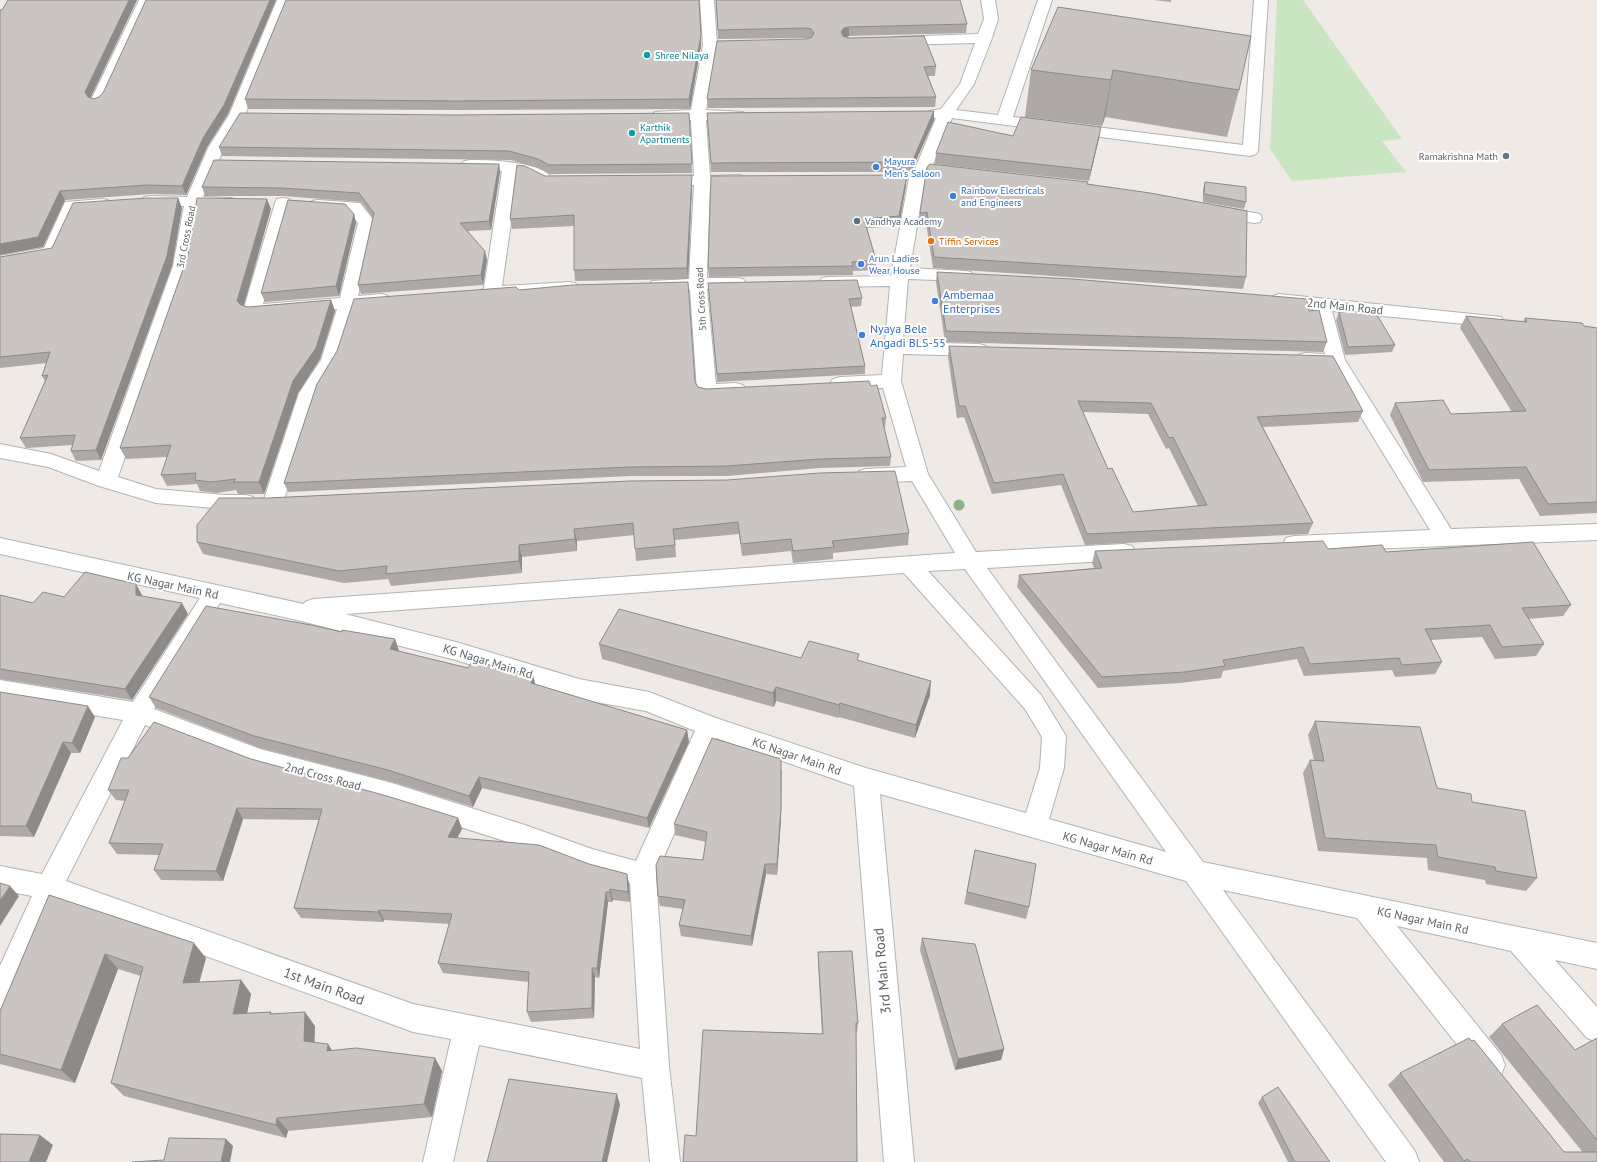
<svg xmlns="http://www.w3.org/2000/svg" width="1597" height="1162" font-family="'PT Sans',sans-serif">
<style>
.green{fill:#cae5c2}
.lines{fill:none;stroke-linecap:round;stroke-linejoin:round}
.minor-casing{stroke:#b0b4b7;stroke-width:2}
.minor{fill:#fff;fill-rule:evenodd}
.tree{fill:#90b185}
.wall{fill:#aea9a7;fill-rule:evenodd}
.shaded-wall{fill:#8d8a88}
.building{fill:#cac5c2;stroke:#8d8a88;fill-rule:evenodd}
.culture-dot{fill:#0f9aa8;stroke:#fff;stroke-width:1.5}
.worship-dot{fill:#6b7280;stroke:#fff;stroke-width:1.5}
.shop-dot{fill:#3f7fe0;stroke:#fff;stroke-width:1.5}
.service-dot{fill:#5c6f8a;stroke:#fff;stroke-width:1.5}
.food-dot{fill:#e8710a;stroke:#fff;stroke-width:1.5}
.labels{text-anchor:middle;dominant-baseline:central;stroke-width:4;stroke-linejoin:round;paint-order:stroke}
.far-culture-label{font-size:10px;fill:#0d838f;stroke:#fff;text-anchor:start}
.far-worship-label{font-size:10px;fill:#5b616d;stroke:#fff;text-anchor:end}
.far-shop-label{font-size:10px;fill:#366cbe;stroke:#fff;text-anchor:start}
.far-service-label{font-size:10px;fill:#4e5e75;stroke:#fff;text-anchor:start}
.far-street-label{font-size:10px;fill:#5c6265;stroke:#fff}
.far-food-label{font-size:10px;fill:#c56008;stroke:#fff;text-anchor:start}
.shop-label{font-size:12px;fill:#366cbe;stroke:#fff;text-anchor:start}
.street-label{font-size:12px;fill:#5c6265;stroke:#fff}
.near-street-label{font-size:14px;fill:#5c6265;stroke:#fff}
</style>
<rect width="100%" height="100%" fill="#efeae5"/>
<polygon class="green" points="1277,0 1303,0 1402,139 1382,141 1406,172 1292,181 1270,149"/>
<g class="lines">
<defs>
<g id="minor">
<polygon points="139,0 153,0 106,102 103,105 98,107 93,105 90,102"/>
<polygon points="277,0 291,0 245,115 224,148 203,197 232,198 234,202 232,206 226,207 201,207 191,266 118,477 156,489 225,495 246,495 253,497 256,502 253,507 246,509 225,509 156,503 99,486 48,467 0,458 0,444 51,454 99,471 173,266 184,206 144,205 142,201 144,197 150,196 187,197 208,148 229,115"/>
<path d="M700 0H714L717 45 706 110 743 112 746 115 743 118 706 120 710 176 740 175 746 177 748 180 746 183 710 185 707 278H737L743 279 746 283 743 287 707 289 716 384 736 383 743 385 746 389 743 393C730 397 713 399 700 396L697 391 690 290H658L652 289 649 285 652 281 689 279 694 185 662 186 656 184 654 181 656 178 694 176 691 120 655 118 652 115 655 112 691 110 703 45Z"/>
<path d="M981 0H995L998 19 992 38 974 84 956 110 998 115 1038 0H1052L1013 117 1243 145 1254 0H1268L1258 151 1256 154 1250 156 952 118 931 169 925 178 910 268 965 271 971 272 974 276 971 280 965 281 908 279 903 342 979 344 986 346 988 350 986 354 979 356 903 354 901 381 928 474 976 552 1124 544 1132 546 1135 552 1132 558 1124 560 987 568 1203 862 1597 943V969L1555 960 1597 1007V1042L1587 1038 1511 951 1397 926 1501 1055 1505 1065 1501 1075 1491 1079 1481 1075 1357 918 1223 890 1415 1151 1419 1162H1386L1186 881 880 794 914 1162H884L854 786 716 738 656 875 669 1066 680 1162H650L642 1078 479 1045 453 1162H423L451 1039 413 1032 56 901 10 1006 0 1010V966L32 896 0 890V866L42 874 123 720 0 700V680L133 702 200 598 0 554V538L304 604 305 602 313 599 955 553 912 481 866 483 859 481 856 476 859 471 866 469 906 467 883 388 840 389 833 387 830 383 833 379 840 377 882 375 890 286 828 287 822 286 819 282 822 278 828 277 891 276 909 178 915 169 936 118 929 117 926 114 929 111 941 109 960 84 975 43 896 45 891 44 889 41 891 38 896 37 978 34 984 19ZM965 569 1166 852 1049 819 1064 768 1066 736 1041 695 928 571ZM904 573 1025 709 1042 737 1040 768 1026 813 866 768 716 718 649 692 579 679 456 642 345 614ZM220 603 293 619 456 660 579 699 646 711 695 731 636 861 592 849 525 825 392 783 260 749 154 709ZM145 725 258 769 392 805 523 847 592 873 630 883 640 1049 413 1004 66 881Z"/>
<path d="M469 160C489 160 540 161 552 178L550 181 544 183 538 181 518 173 502 286 569 282 575 283 578 287 575 291 488 297 482 296 479 292 484 288 502 171 463 168 461 165 463 162Z"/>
<polygon points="283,198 289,199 291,203 263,304 340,298 358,223 349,212 312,209 310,205 312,201 318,200 360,203 375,222 358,296 382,294 388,296 391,300 388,304 356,308 339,360 319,393 283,502 280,507 273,509 266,507 263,502 299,393 321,360 337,309 252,317 246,315 243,311 275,203 277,199"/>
<polygon points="102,199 108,200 110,204 108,208 77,211 57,256 0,266 0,256 44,248 65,202"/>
<polygon points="1217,206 1260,214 1262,218 1260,222 1254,223 1211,215 1209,211 1211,207"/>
<polygon points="1279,294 1501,317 1504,321 1501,325 1495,327 1332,311 1345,360 1451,529 1597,524 1597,540 1294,552 1286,550 1283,544 1286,538 1294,536 1430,530 1330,366 1305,365 1298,363 1296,359 1298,355 1305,353 1325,354 1313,309 1273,304 1270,300 1273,296"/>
</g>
</defs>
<use href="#minor" class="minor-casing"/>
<use href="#minor" class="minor"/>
</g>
<circle class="tree" cx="959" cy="505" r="5.5"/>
<g class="wall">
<polygon points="8,0 137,0 90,98 93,99 228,114 207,147 186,195 151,194 65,200 43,247 2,10"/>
<polygon points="716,0 967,24 966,33 849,36 846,37 936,66 935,76 928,76 936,97 935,107 708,108 707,99 806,39 810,38 806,38 718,39"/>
<polygon points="1153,0 1171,0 1171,2"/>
<polygon points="1058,7 1239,90 1227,137 1105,117 1102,126 1025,117 1031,70"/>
<polygon points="701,45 690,109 457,110 248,109 245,99"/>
<polygon points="934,111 934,120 911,172 711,172 707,113"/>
<polygon points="689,113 692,173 550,174 539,168 511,160 222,156 219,147 455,115"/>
<polygon points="1013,136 1099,138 1089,181 935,164 936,153"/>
<polygon points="499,164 500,172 491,230 468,231 487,260 483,285 361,294 358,285 373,218 361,202 283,196 205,196 202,187"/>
<polygon points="545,176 692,186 688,279 575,281 574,270 574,226 512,229 510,219"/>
<polygon points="1205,182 1246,202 1244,209 1203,202 1203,189"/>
<polygon points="1087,184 1246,277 1243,289 933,268 926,223 919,224 920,213"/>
<polygon points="906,185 899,226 867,228 876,260 876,270 853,271 853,275 709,277 708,268"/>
<polygon points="178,198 182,208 172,266 101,460 76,461 71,451 72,445 26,448 20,438 45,381 42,376 47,363 0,368 0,257 52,248"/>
<polygon points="271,209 243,306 248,307 331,300 335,311 320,359 298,393 264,494 238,494 236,490 216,493 200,491 197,484 167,486 161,475 167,457 126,459 120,448"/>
<polygon points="354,214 356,223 339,296 265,302 261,293"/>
<polygon points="937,272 1309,311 1327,342 1323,352 945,342 936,282"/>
<polygon points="519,290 695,382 698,387 706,389 871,386 886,418 885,427 884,428 891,457 890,466 820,468 728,476 631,476 288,492 284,483"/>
<polygon points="709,291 862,298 861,306 851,307 865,366 865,374 717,382"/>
<polygon points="1339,312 1372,315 1395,345 1392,352 1345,355 1336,320"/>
<polygon points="1466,316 1523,322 1525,318 1584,326 1597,328 1597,513 1540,516 1519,479 1423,482 1390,415 1395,403 1451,414 1512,412 1460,328"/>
<path d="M949 346 1363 411 1358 422 1263 427 1313 523 1308 534 1085 545 1061 485 992 494 964 417 957 418 948 357ZM1083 412 1148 414 1166 449 1169 448 1198 506 1133 512 1108 469Z"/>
<polygon points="629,481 909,533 908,545 833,553 833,559 793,563 791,551 742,556 739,534 675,540 676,557 636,561 634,535 577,541 577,551 522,557 522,573 391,586 388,579 344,583 203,554 197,542 268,498"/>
<polygon points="1328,549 1386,552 1571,605 1563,616 1528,619 1544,644 1536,656 1495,659 1482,637 1431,640 1442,662 1435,674 1395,677 1392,670 1304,676 1297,659 1223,671 1221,678 1180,683 1098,688 1017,587 1019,575 1094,568 1092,563 1095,551"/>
<polygon points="0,595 33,603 64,597 142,595 142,596 188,614 132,700 0,679"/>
<polygon points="342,632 395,639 399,652 535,684 687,730 689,742 649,828 482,788 473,807 392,782 260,748 156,708 149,697"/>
<polygon points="599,644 801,658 858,661 930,695 915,738 839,717 839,718 776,701 774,707 602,659"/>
<polygon points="0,692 95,717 80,753 71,753 34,837 0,836"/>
<polygon points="1315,721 1437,788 1472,802 1537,878 1526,891 1486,884 1485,880 1428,870 1427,858 1318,851 1303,773 1310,760 1314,760 1308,735"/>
<polygon points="251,759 458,818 462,829 457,838 589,864 627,874 629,884 630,902 613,900 612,902 608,902 599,978 595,977 594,1018 531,1022 527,1012 529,982 443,973 438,963 450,924 384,920 383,922 301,918 294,908 319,820 243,819 223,881 161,880 154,870 159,855 117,854 109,843 125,801 116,800 108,790"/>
<polygon points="782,770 781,819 777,875 766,874 752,946 681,936 679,925 683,909 660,906 658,896 703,860 706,842 675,835 674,824"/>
<polygon points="975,850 1029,907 1026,919 964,904"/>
<polygon points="49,895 206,958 199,982 241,980 251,994 247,1013 271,1012 272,1014 315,1026 314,1043 332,1050 435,1058 442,1071 432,1117 288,1131 286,1138 124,1096 111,1083 141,976 118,969 75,1083 0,1064 0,1011"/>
<polygon points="922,938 1004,1049 1001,1060 955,1070 920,950"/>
<polygon points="818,952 858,1023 857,1032 856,1032 696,1136 822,1034 818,962"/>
<polygon points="1502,1024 1575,1050 1597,1038 1597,1162 1444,1162 1388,1085 1400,1073 1564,1152 1582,1152 1581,1150 1489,1037"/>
<polygon points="1262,1097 1330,1162 1288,1162 1258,1103"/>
</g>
<g class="shaded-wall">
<polygon points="129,0 137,0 89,101 85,92"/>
<polygon points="270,0 276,0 228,114 207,147 186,195 182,186 203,138"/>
<polygon points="849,27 849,36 844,38 841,32 844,28"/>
<polygon points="701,36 701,45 690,109 689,99"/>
<polygon points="1113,70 1105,117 1102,126 1111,80"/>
<polygon points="934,111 934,120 911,172 912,162"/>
<polygon points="1101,127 1099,138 1089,181 1091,170"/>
<polygon points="499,164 500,172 491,230 489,221"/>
<polygon points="692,175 692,186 688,279 687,268"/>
<polygon points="907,175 906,185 899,226 899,216"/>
<polygon points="60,191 65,200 43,247 0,255 0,244"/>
<polygon points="178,198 182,208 172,266 101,460 96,450"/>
<polygon points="267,199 271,209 242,312 237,301"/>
<polygon points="354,214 356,223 339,296 336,286"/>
<polygon points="485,251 487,260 483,285 481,275"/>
<polygon points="331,300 335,311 320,359 298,393 264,494 259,482 293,381"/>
<polygon points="574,529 577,541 577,551 575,539"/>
<polygon points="519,545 522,557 522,573 519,561"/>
<polygon points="136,584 142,595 142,606 136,595"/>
<polygon points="182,603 188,614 132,700 125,689"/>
<polygon points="395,639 399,651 394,661 390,649"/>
<polygon points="533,675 536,687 531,683"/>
<polygon points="931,681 930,695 915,738 916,725"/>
<polygon points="776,687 776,701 774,707 773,693"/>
<polygon points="840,703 839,717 839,718 839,705"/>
<polygon points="88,706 95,717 80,753 72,743"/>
<polygon points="687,730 689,742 649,828 647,818"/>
<polygon points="63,742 71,753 34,837 26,826"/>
<polygon points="781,759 781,819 777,875 777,864"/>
<polygon points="479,777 482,788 473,807 469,796"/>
<polygon points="237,808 243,819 223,881 216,871"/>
<polygon points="458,818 462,829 452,848 448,837"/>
<polygon points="765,864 766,874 752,946 751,936"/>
<polygon points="627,874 629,884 630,902 628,892"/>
<polygon points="10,886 19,896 0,926 0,901"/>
<polygon points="610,889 613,900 612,902 610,892"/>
<polygon points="606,892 608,902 599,978 597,968"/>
<polygon points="379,910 384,920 383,922 378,912"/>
<polygon points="194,943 206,958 195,998 183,983"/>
<polygon points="105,954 118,969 75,1083 61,1070"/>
<polygon points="592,968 595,977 594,1018 592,1008"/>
<polygon points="241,980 251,994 244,1028 233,1014"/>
<polygon points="305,1012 315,1026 314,1055 304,1041"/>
<polygon points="328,1044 337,1058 327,1051"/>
<polygon points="1004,1049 1001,1060 955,1070 958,1059"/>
<polygon points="435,1058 442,1071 432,1117 424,1104"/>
<polygon points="617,1094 620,1105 607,1162 602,1162"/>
<polygon points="277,1118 288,1131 286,1138 276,1125"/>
<polygon points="40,1135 53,1145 46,1162 29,1162"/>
<polygon points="226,1139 233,1146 230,1162 221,1162"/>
</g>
<g class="building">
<polygon points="8,0 129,0 85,92 88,97 93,99 99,97 103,93 146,0 270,0 224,105 203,138 182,186 147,185 60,191 38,237 0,244 0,10 2,10"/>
<polygon points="286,0 699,0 701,36 689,99 455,101 245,99"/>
<polygon points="716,0 960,0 967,24 849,27 844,28 841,32 843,36 849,38 924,36 936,66 924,67 936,97 707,99 717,41 806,39 812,37 814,33 811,29 806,28 718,30"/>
<polygon points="1058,7 1251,36 1239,90 1113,70 1111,80 1031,70"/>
<polygon points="934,111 912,162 711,163 707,113"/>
<polygon points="240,113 455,115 689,113 692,164 549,165 538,159 509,151 219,147"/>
<polygon points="1021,117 1101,127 1091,170 936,153 948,122 1013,136"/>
<polygon points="214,160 499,164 489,221 460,223 485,251 481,275 358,285 374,213 359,193 280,188 202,187"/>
<polygon points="930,164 1088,182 1087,184 1150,193 1247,211 1246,277 934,257 927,212 920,213 927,167"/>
<polygon points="517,165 525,166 545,176 692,175 687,268 574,270 574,215 510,219"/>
<polygon points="907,175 899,216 864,219 876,260 852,262 853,266 708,268 711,176"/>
<polygon points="1205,182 1246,187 1246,202 1204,194"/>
<polygon points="147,198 178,198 167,256 96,450 71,451 75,435 20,438 48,375 42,376 50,352 0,357 0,257 52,248 73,203"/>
<polygon points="197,198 267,199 237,301 241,305 248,307 331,300 316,348 293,381 259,482 233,482 236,479 211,482 195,480 196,473 161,475 171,445 120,448 188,255"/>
<polygon points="288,200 345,204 354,214 336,286 261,293"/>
<polygon points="937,272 1073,279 1307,299 1309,311 1319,310 1327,342 946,331"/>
<polygon points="857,280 862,298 849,299 865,366 717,374 708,283"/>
<polygon points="688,282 695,382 698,387 706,389 869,381 871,386 877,385 886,418 882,418 891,457 820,459 727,466 630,467 284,483 317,384 337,351 354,299 516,287 519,290 572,285"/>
<polygon points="1370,311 1372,315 1377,315 1395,345 1348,347 1339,312"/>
<polygon points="1466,316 1527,322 1525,318 1582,323 1584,326 1597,328 1597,502 1548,504 1526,467 1429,470 1395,403 1443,400 1451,414 1526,411"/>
<path d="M949 346 1333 356 1363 411 1257 417 1313 523 1087 534 1063 474 994 483 965 406H959ZM1078 401 1151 403 1169 438 1173 437 1207 505 1133 512 1112 468 1108 469Z"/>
<polygon points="895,471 909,533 832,541 834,547 793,551 791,539 741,544 738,522 673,529 675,545 635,549 633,523 574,529 575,539 519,545 519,561 386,574 387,566 339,571 197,542 197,525 219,498 268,498 629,481 727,480 820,473"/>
<polygon points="1323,541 1328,549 1382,545 1386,552 1533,542 1571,605 1522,608 1544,644 1502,647 1490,625 1425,629 1442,662 1402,665 1399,658 1310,664 1303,647 1223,660 1225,666 1185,672 1102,677 1019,575 1102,568 1095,551"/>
<polygon points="85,572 136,584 136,595 182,603 125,689 0,669 0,595 33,603 43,592 64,597"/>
<polygon points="206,606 311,625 342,632 342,630 395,639 390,649 468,668 472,661 525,673 533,675 531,683 687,730 647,818 479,777 469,796 388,770 254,736 149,697"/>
<polygon points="619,609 801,658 809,641 859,654 857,660 931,681 916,725 840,703 839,705 776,687 773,693 599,644"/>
<polygon points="0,692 88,706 72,743 63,742 26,826 0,826"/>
<polygon points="1315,721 1420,727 1437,788 1471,794 1472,802 1525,811 1537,878 1496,871 1495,867 1438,857 1436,845 1325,838 1310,760 1324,761"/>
<polygon points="154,722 251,759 387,796 458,818 448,837 539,845 589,864 627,874 628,892 610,889 610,892 606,892 597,968 592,968 592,1008 527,1012 529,972 438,963 452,914 379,910 378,912 294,908 322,809 237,808 216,871 154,870 163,844 109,843 129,790 108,790 121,758 128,758"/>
<polygon points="712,738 781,759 781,808 777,864 765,864 751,936 679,925 685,900 658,896 656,865 660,856 703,860 707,832 674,824"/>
<polygon points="975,850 1036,864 1029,907 967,892"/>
<polygon points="0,883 10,886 0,901"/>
<polygon points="49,895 194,943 183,983 241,980 233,1014 271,1012 270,1014 305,1012 304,1041 328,1044 327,1051 356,1048 435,1058 424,1104 277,1118 276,1125 111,1083 143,967 105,954 61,1070 0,1054 0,1011"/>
<polygon points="922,938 975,944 1004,1049 958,1059"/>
<polygon points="852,951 858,1023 856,1023 857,1162 683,1162 685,1135 696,1136 703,1030 823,1034 818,952"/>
<polygon points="1537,1005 1575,1050 1597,1038 1597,1140 1596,1139 1502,1024"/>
<polygon points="1469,1038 1472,1041 1474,1040 1564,1152 1597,1152 1597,1162 1471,1162 1468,1159 1464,1161 1400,1073"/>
<polygon points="509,1079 617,1094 602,1162 487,1162"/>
<polygon points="1278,1087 1330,1162 1295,1162 1262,1097"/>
<polygon points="0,1134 40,1135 29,1162 0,1162"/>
<polygon points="169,1138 226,1139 221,1162 132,1162 164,1160"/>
</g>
<g class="culture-dot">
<circle cx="647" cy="55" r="4"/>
<circle cx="632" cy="133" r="4"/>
</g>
<circle class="worship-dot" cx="1506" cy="156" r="4"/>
<g class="shop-dot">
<circle cx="876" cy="167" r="4"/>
<circle cx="953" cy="196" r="4"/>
<circle cx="861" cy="264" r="4"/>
<circle cx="935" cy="301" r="4"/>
<circle cx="862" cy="335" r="4"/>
</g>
<circle class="service-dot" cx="857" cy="221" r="4"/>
<circle class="food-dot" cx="931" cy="241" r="4"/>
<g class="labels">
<g class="far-culture-label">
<text x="655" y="55">Shree Nilaya</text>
<text x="640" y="127">Karthik<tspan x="640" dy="12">Apartments</tspan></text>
</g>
<g class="far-worship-label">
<text x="1498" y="156">Ramakrishna Math</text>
</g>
<g class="far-shop-label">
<text x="884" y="161">Mayura<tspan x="884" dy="12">Men's Saloon</tspan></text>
<text x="961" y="190">Rainbow Electricals<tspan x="961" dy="12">and Engineers</tspan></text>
<text x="869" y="258">Arun Ladies<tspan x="869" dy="12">Wear House</tspan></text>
</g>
<g class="far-service-label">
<text x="865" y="221">Vandhya Academy</text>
</g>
<g class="far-street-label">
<text transform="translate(186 237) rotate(-79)">3rd Cross Road</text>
<text transform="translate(701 299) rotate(-93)">5th Cross Road</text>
</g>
<g class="far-food-label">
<text x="939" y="241">Tiffin Services</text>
</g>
<g class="shop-label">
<text x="943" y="294">Ambemaa<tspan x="943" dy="14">Enterprises</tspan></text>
<text x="870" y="328">Nyaya Bele<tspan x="870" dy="14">Angadi BLS-55</tspan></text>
</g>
<g class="street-label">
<text transform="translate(1345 306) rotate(6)">2nd Main Road</text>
<text transform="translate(173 585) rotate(12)">KG Nagar Main Rd</text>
<text transform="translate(488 661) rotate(17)">KG Nagar Main Rd</text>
<text transform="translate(797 756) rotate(19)">KG Nagar Main Rd</text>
<text transform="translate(323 776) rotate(15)">2nd Cross Road</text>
<text transform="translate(1108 848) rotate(16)">KG Nagar Main Rd</text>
<text transform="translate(1423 920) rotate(12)">KG Nagar Main Rd</text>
</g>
<g class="near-street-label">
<text transform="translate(882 971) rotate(-95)">3rd Main Road</text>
<text transform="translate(324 986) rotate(20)">1st Main Road</text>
</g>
</g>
</svg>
